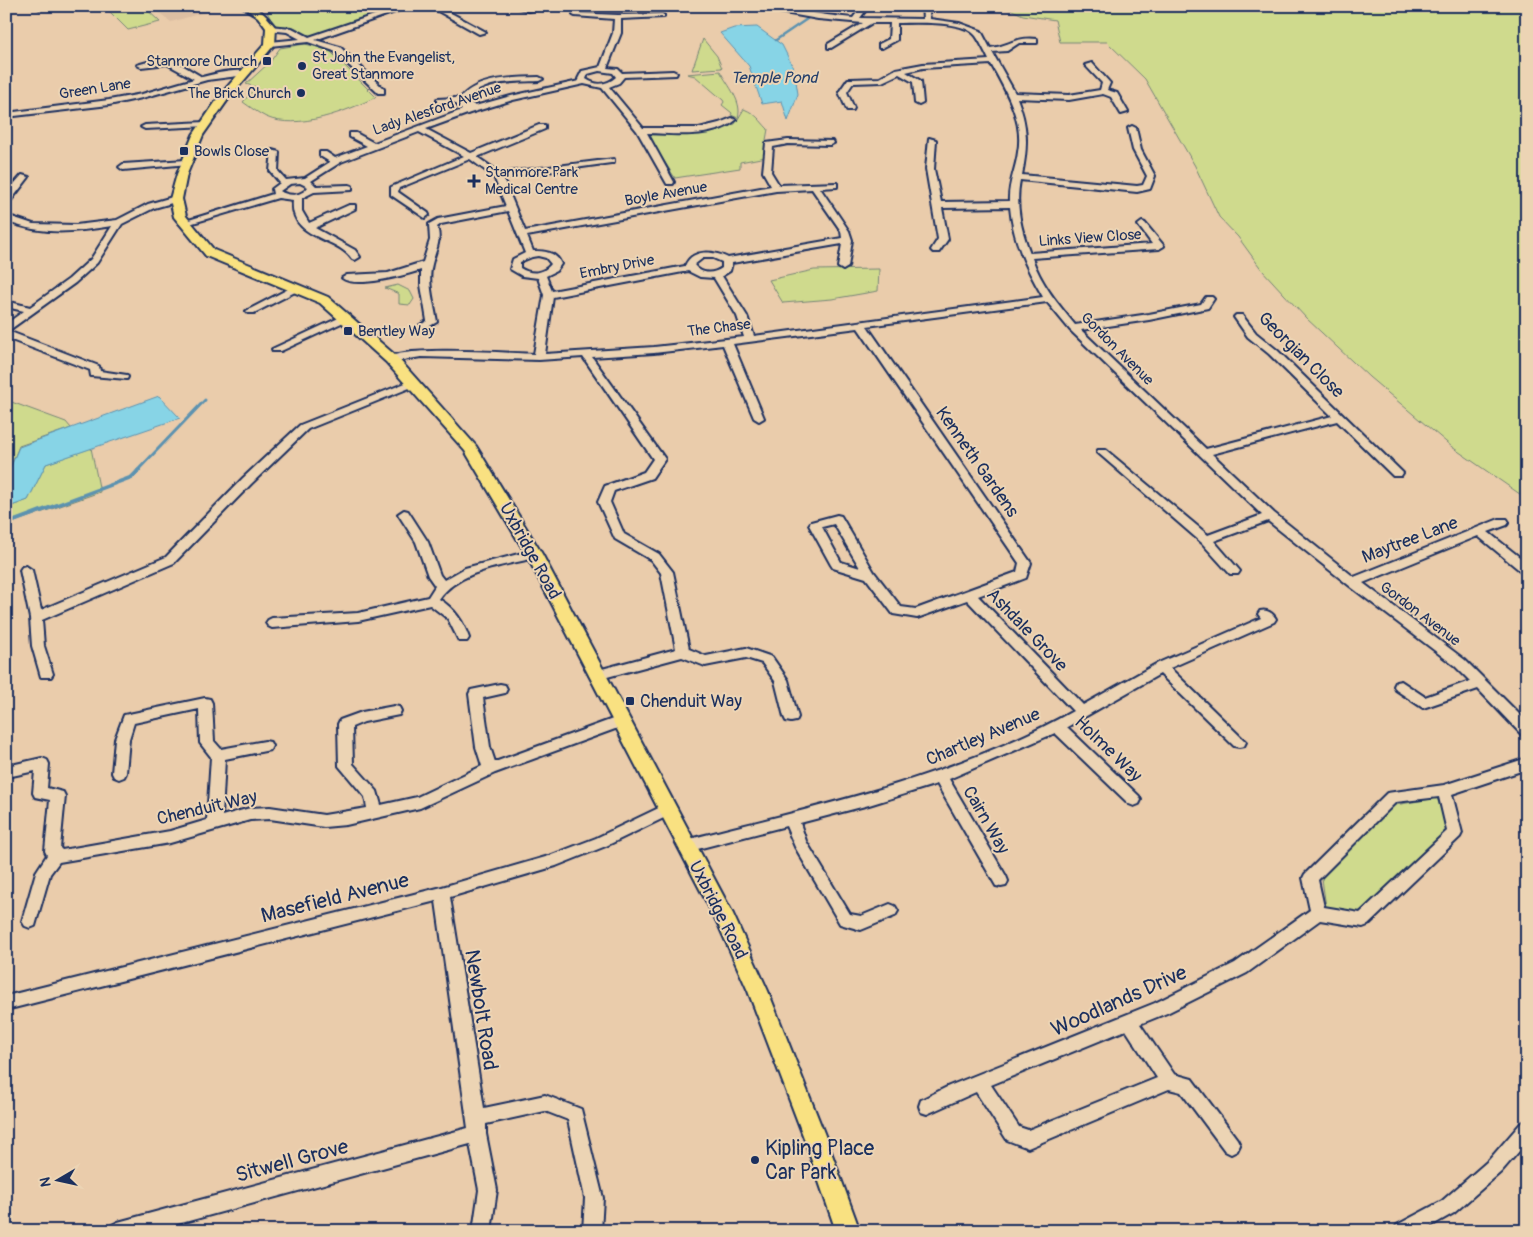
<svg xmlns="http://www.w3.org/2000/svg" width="1533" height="1237" font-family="Pangolin,sans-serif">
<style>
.built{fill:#dcbea2}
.green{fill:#cfda8d;stroke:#758476}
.water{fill:#87d4e6;stroke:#5c92b0}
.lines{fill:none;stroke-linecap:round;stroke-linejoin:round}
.stream-far2{stroke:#5c92b0;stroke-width:2.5}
.stream-far1{stroke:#5c92b0;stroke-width:3}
.stream{stroke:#5c92b0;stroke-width:4}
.minor-casing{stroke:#1b2f5e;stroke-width:4}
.major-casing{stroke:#1b2f5e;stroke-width:4}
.minor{fill:#ecd4b4;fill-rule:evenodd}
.major{fill:#f9e181;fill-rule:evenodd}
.poi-dot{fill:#1b2f5e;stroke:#ecd4b4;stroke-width:2}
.labels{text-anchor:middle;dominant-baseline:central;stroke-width:4;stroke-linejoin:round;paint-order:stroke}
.far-poi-label{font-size:15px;fill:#1b2f5e;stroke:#ecd4b4;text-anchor:start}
.far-street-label{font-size:15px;fill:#1b2f5e;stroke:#ecd4b4}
.far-water-label{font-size:16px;font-style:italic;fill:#26406c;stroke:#ecd4b4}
.street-label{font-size:18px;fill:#1b2f5e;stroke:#ecd4b4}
.poi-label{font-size:18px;fill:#1b2f5e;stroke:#ecd4b4;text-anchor:start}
.near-street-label{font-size:21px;fill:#1b2f5e;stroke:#ecd4b4}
.near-poi-label{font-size:21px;fill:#1b2f5e;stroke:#ecd4b4;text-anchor:start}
</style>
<rect width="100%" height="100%" fill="#eaccab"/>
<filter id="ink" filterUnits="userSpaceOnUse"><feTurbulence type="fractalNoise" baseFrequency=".02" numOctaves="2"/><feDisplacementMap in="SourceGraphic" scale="10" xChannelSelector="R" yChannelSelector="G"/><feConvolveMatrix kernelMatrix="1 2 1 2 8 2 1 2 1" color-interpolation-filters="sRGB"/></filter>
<g filter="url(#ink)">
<polygon class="built" points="151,6 226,6 171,22"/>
<g class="green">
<polygon points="113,6 143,6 160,22 128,30 106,8"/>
<polygon points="284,6 398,6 311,36 294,27 274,25 267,12"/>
<polygon points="1003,6 1527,6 1527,499 1452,447 1369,377 1306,318 1262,270 1238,237 1219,217 1195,166 1145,79 1107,42 1060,42 1055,20 1023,15"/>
<polygon points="703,39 717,56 722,68 692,70"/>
<path d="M305 44 326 49 331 52 376 97C347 111 298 131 266 117 258 113 250 107 243 102L256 87 246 84 270 62 280 48Z"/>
<path d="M720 71C728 86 743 102 738 118L731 115 732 113 722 105 724 102 723 100 695 76 687 74Z"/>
<path d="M744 109C758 115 759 120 768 129L766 140 769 145 766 157 740 162V168L675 178 651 141 648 133 712 129 735 124Z"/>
<polygon points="879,269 878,291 832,299 783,303 769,280 814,270"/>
<polygon points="398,285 410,291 414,299 410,305 399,304 399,294 385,288"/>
<polygon points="6,400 66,422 71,428 19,446 6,478"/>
<polygon points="91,448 100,492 6,525 6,508 28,500 46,464"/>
<polygon points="1437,798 1449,832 1359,913 1326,907 1321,872 1395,805"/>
</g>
<g class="water">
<polygon points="757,27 782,45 794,69 798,94 788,121 782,101 762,104 749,66 720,33 734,28"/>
<polygon points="159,396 180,418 46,464 28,500 6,508 6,478 19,447"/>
</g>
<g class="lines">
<g class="stream-far2">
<polyline points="813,15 822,6"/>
<polyline points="776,40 807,19"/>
</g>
<polyline class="stream-far1" points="137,471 205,400"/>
<polyline class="stream" points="6,524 132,477 139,470"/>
<defs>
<g id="minor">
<polygon points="35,6 43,6 43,7 40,9"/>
<polygon points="401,6 412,6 315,40 340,47 384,89 384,93 378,93 334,51 308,42 270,46 266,44 270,42 300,39 287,32 268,30 268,26 292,28 309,37"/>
<polygon points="429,6 438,6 486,32 479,34"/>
<polygon points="514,6 548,6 528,11"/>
<path d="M745 6C781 6 817 15 853 18L862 6H869L860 18 923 19 922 6H928L930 19 959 23 981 31 990 48C1008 47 1015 36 1037 39V43H1019L1007 51 992 52 1015 93 1069 95 1100 90 1102 83 1085 65 1092 63 1110 83 1107 90 1117 93 1128 112 1121 114 1111 97 1103 94 1069 100 1017 98C1028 126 1028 146 1022 175L1137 186 1143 185 1147 176 1133 150 1128 128 1132 126 1136 128 1141 150 1155 176 1150 189 1137 192 1020 180C1015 206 1021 229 1030 253L1152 244 1138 225 1142 222 1145 223 1164 246 1159 249 1032 258C1041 284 1058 304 1075 325L1149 314 1201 304 1206 297H1212L1214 299 1208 308 1149 320 1081 330 1206 449 1332 416 1269 354 1248 337 1234 317 1236 315H1242L1256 333 1277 350 1403 473 1401 476H1393L1337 421 1212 454 1274 513 1354 577 1499 519H1507L1509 522 1507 525 1488 532 1527 563V574L1523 573 1478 536 1363 583 1465 660 1527 722V736L1522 735 1478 689 1423 708 1396 690 1394 686 1396 682 1401 681 1425 697 1470 681 1455 666 1351 587 1268 521 1214 541 1240 571 1238 574H1230L1202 543 1097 452 1098 450H1106L1208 535 1262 515 1070 330 1047 302 867 326 1031 563 1026 578 978 596 1083 705 1156 664 1261 618 1258 614 1260 611C1267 609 1273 613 1276 619L1274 622 1170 668 1246 742 1244 746 1239 747 1234 746 1160 674 1067 727 1139 796 1141 800 1139 804 1134 806 1129 804 1055 733 949 779 1006 876 1008 881 1006 886 1001 887 996 886 937 784 869 805 800 823 806 841 850 914 861 916 890 904 895 906 898 911 895 916 861 930 840 924 795 847 786 826 686 852 681 850 679 846 681 842 686 840C818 806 953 778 1073 711L967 600 917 618 893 614 866 578 833 568 831 565 809 525 811 522 837 515 841 516 874 572 901 607 916 609 1017 572 1019 563 858 328 733 344 764 418 759 421 754 418 723 345 654 353 592 357 665 459 652 478 614 491 610 502 624 534 659 554 673 572 689 649 706 656 746 648 772 657 788 680 798 717 796 721 791 722 786 721 784 717 775 681 762 663 746 658 705 666 682 657 596 680 591 678 589 675 591 672 676 649 661 573 651 560 615 539 598 502 605 486 644 472 653 459 583 357 539 360 421 357 391 362 386 359C401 345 509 353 534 354L544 295 538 278 522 276 510 269 513 259 525 253 508 211 441 224 437 227C442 241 435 251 432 264 427 283 434 303 437 322L428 327H422L420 325 427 321 421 285V270C405 275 356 289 342 278L347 275 388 273 423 262 430 240 429 224 438 219 506 206 494 177 470 159 399 188 398 192 428 213 429 215 425 218 391 195V187L464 156 419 132 341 162 311 181 316 186 349 185 352 186V190L314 192 302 198V211L309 223 349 205H355V209L315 228 355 250 360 257 355 260 352 259C337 236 289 240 293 200L278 198 186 225 183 226 179 223 273 194 272 189 280 183 270 171 272 150 279 152 278 171 286 180 305 178 330 162 320 156V152H326L335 158 367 146 350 137V133H356L374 143 462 110 454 102 437 103V99L456 98 460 99C476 77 513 78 539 77L543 79 539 81C517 82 482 80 467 100L475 106 511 96 579 81 578 79 582 71 600 67 613 33 614 19 575 16 573 15V13L618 15 662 14 664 15V17L621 19V33L607 68 618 69 622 73 673 71 677 73 676 75 624 77 619 83 609 87 643 128H699L719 123 732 118 736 120C714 139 674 134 647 133L674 182 673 184H667L637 131 602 88 584 84 513 100 470 113 426 129 471 153 539 125H545V129L477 157 500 173 614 159V163H611L503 178 525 231 771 186 763 172 766 143 788 140 833 141 834 143 830 145 788 144 773 147 771 172 779 185 837 183V187L820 188 849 231 852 240 848 267 843 270 838 267 842 244 732 263 730 271 722 276 747 316 754 336 1043 297C1026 268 1013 240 1010 207L942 208 948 239 939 252H933L931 250 938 239 926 169 929 138 936 140 934 169 941 202 1009 201C1008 184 1016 169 1018 152 1024 121 1006 91 991 64L923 68 906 72 921 81 923 103 919 105 915 103 913 82 899 74 882 82 853 83 847 92 854 108 853 110H847L839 92 848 79H851L880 78 896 69 923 64 989 60C985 52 981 43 976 36 964 20 916 23 897 23V40L882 48H879V44L889 39 890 23H872L831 48H828V44L863 23 818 19ZM599 71 613 73 616 77C607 85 596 86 586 79L588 74ZM300 183 308 187C302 196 289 197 280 191L290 184ZM812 189 841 231 842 238 728 258C714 251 692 248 685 266L552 291 546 276 556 271 561 264C556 252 545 251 533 251L527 236 776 191ZM538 256 546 258 551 264C543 274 531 275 520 268V262L532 257ZM703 258H713L722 262V268C713 274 702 275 694 265ZM688 271 700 277 714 278 737 316 744 337 654 347 545 354 553 297ZM834 524 860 568 841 562 822 527Z"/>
<path d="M167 60 182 65 202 77C213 74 241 67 250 73L246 75 207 80 142 98 109 105 6 117V113L109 100 142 94 194 79 167 64 141 67 137 65 151 61Z"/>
<polygon points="205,122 209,124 208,126 145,129 141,127 145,125"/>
<polygon points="186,160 189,160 189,164 123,170 119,167 123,164"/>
<polygon points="22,175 29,177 9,203 6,204 6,193"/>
<path d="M176 196 180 199 179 201 154 208 122 224 97 263 75 283 8 331 99 366 100 371 127 375 128 377 127 379 91 376 90 370 6 338V324L24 311 6 307V301L30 307 69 279 91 259 112 226C76 232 41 236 6 221V215L33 224 76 225 117 220 148 204Z"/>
<polygon points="296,285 299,286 299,290 254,313 248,313 246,311"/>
<polygon points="345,315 348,316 348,320 281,351 273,351 272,349"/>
<polygon points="413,380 417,381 418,383 417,385 308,429 251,484 174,563 42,620 44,646 53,674 51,677 41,677 32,646 30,618 20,570 22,567 26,566 32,570 41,610 166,557 243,478 300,425"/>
<path d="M404 510 408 511 428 542 440 575 444 580 465 568 534 550 540 554 538 557C506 566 460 569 439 599 455 609 463 621 469 638L467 641H459L448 619 430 605 358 621 272 628 268 626 266 623 268 620 272 618 358 613 428 597 435 586 428 576 416 542 398 514Z"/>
<polygon points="500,684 505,685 507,689 505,693 483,698 490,747 495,762 621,716 626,717 628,721 626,725 495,773 420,808 346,825 324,827 270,819 250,820 170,843 59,862 50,874 35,926 30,928 25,926 22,921 36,872 47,855 45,851 50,800 35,797 33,793 35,771 12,776 7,774 7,766 42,758 47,760 49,764 47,788 63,792 65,796 60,848 62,850 170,831 207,820 211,757 200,743 199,709 134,723 129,739 126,773 124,777 119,779 114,777 112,773 115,739 124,715 205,698 210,699 212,703 214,741 221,749 265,741 270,742 272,746 270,750 225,759 222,816 250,808 270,807 324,815 367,808 365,797 339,766 338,724 340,720 362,712 394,706 399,707 401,711 399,715 364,722 352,727 353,764 377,791 381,805 417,797 482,766 476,747 469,694 471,690"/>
<path d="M1527 758V769L1452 794 1462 833 1460 837 1368 925 1363 927 1320 920 1247 973 1167 1013 1140 1024 1174 1074 1192 1079 1237 1139 1240 1145 1237 1151 1231 1154 1225 1151 1181 1092 1169 1089 1028 1148 1007 1140 976 1092 927 1114 921 1112 919 1106 921 1100 949 1086 1155 1003 1235 963 1310 910 1303 878 1305 874 1387 793 1444 785ZM1439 797 1447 831 1360 913 1324 907 1318 880 1396 802ZM1126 1030 1157 1078 1028 1130 1019 1127 991 1085Z"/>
<polygon points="667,804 672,806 674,810 672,814 606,846 556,866 450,897 484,1108 545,1095 581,1109 603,1198 601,1231 583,1231 585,1198 568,1120 545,1111 486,1124 486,1134 497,1190 491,1231 473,1231 479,1190 470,1144 152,1231 109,1231 112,1225 118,1222 468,1128 436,901 6,1010 6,996 442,887 549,856 596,838"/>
<polygon points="1527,1121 1527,1142 1501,1172 1454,1213 1422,1231 1394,1231 1397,1225 1442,1201 1489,1160 1521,1123"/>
</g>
<path id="major" d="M242 6C259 6 266 15 276 28L275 44 229 98 203 135 187 174 182 199 186 216 214 250 328 297 396 356 476 446 542 554 733 914 768 991 826 1138 860 1231H836L804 1138 748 991 718 924 526 554 465 451 386 362 320 303 206 256 174 217 170 199 177 174 193 135 221 94 265 44 266 28 258 17Z"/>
</defs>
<use href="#minor" class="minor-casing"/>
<use href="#major" class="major-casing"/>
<use href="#minor" class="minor"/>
<use href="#major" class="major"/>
</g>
</g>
<g class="poi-dot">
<rect x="262" y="56" width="10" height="10" rx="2.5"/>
<circle cx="302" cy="66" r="5"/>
<circle cx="301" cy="93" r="5"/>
<rect x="179" y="146" width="10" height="10" rx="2.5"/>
<path d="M471.5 173.5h5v5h5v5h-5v5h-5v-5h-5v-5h5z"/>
<rect x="343" y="326" width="10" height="10" rx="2.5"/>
<rect x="625" y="696" width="10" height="10" rx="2.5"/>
<circle cx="755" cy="1160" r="5"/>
</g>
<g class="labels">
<g class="far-poi-label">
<text x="312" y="57">St John the Evangelist,<tspan x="312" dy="17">Great Stanmore</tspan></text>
<text x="257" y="61" text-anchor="end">Stanmore Church</text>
<text x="291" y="93" text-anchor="end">The Brick Church</text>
<text x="194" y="151">Bowls Close</text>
<text x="485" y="172">Stanmore Park<tspan x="485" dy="17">Medical Centre</tspan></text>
<text x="358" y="331">Bentley Way</text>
</g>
<g class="far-street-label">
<text transform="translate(95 89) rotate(-9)">Green Lane</text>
<text transform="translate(437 109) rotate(-19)">Lady Alesford Avenue</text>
<text transform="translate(666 194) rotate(-10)">Boyle Avenue</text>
<text transform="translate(1090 238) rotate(-4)">Links View Close</text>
<text transform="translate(617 267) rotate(-11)">Embry Drive</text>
<text transform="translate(719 328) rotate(-7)">The Chase</text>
<text transform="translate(1117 349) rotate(45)">Gordon Avenue</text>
<text transform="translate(1420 614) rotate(37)">Gordon Avenue</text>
</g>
<g class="far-water-label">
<text x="774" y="78">Temple Pond</text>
</g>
<g class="street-label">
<text transform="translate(1301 355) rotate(45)">Georgian Close</text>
<text transform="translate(977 462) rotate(55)">Kenneth Gardens</text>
<text transform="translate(1410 540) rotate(-21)">Maytree Lane</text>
<text transform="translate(530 551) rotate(61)">Uxbridge Road</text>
<text transform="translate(1027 630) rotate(46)">Ashdale Grove</text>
<text transform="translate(983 737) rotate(-23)">Chartley Avenue</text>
<text transform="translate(1108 749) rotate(44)">Holme Way</text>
<text transform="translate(207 808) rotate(-13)">Chenduit Way</text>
<text transform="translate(986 820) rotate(60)">Cairn Way</text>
<text transform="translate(718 910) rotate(63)">Uxbridge Road</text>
</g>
<g class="poi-label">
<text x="640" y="701">Chenduit Way</text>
</g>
<g class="near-street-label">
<text transform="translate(335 898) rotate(-14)">Masefield Avenue</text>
<text transform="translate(1119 1001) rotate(-24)">Woodlands Drive</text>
<text transform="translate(481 1010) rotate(81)">Newbolt Road</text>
<text transform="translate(292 1161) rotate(-15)">Sitwell Grove</text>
</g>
<g class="near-poi-label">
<text x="765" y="1148">Kipling Place<tspan x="765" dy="24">Car Park</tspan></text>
</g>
</g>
<rect width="1533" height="1237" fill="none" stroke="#ecd4b4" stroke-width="25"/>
<rect x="12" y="12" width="1508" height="1212" fill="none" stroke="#1b2f5e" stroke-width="2" filter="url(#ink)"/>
<g transform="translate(58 1180) rotate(261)" stroke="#ecd4b4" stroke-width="4" paint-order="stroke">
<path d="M0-4L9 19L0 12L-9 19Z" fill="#1b2f5e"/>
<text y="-8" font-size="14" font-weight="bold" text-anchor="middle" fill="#1b2f5e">N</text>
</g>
</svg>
